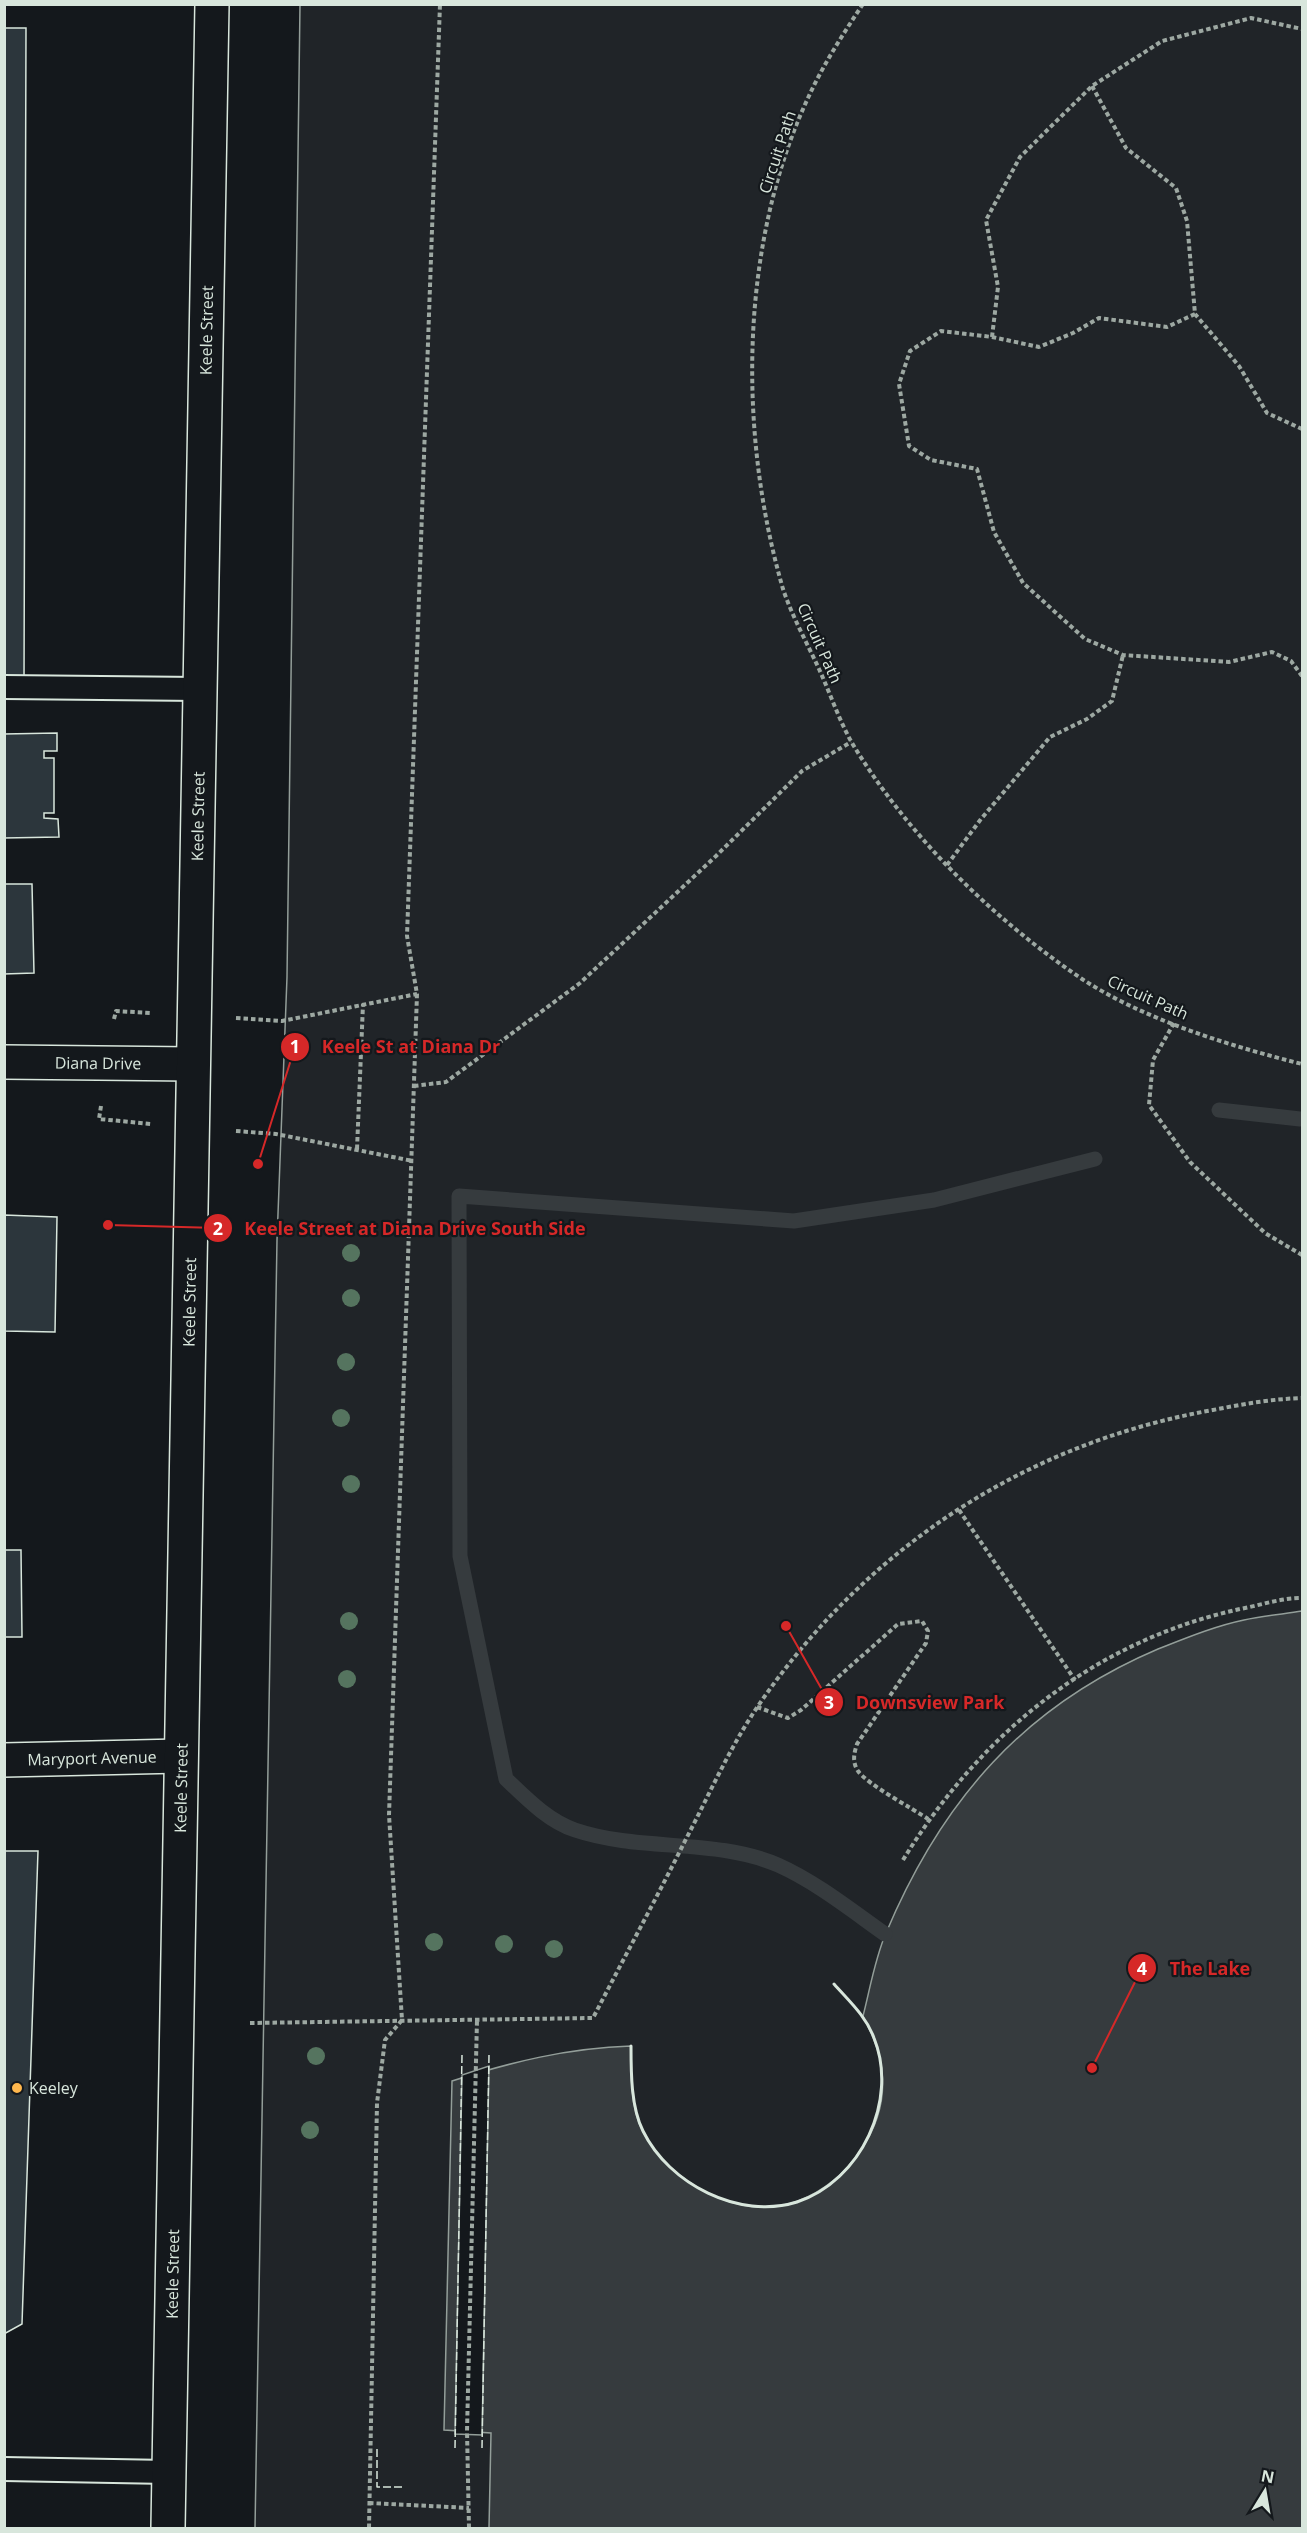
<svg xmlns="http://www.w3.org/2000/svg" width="1307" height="2533" font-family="'Open Sans',sans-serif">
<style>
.green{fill:#202428;stroke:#939e99;stroke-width:1.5}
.water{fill:#363b3e;stroke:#939e99;stroke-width:1.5}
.pier{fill:#14181c;stroke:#939e99;stroke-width:1.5}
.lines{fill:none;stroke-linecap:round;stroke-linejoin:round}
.stream{stroke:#363b3e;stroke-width:15}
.building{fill:#2c363c;stroke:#d8e6dc;stroke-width:1.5}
.service-casing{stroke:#d8e6dc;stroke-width:26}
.minor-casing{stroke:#d8e6dc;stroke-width:36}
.secondary-casing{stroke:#d8e6dc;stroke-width:36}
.path{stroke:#9da8a2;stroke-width:4;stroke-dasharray:4.5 3;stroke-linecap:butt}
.service{stroke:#14181c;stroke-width:22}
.minor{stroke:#14181c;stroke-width:33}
.secondary{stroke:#14181c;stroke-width:33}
.fence{stroke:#d8e6dc;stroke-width:1.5;stroke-dasharray:8 3;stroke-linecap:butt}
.wall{stroke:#d8e6dc;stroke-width:3}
.tree{fill:#55745f}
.poi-dot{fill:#ffb74d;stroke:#14181c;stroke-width:2}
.labels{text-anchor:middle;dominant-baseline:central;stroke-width:4.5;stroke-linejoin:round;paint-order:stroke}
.street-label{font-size:16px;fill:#d8e6dc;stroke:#14181c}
.poi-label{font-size:16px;fill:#d8e6dc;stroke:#14181c;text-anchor:start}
.leader{fill:none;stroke:#d62828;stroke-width:2}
.callout-dot{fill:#d62828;stroke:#14181c;stroke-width:2}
.mark-label{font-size:18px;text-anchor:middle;font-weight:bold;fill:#fff}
.callout-label{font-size:18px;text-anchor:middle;font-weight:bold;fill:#d62828;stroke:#14181c;stroke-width:4.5;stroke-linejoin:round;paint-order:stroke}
</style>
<rect width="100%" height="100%" fill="#14181c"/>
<polygon class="green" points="300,5 1302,5 1302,2528 255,2528 277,1240 287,977"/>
<path class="water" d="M1302 1611V2528H489L491 2433 444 2430 452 2081C511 2062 568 2048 631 2046 631 2072 630 2108 643 2132 670 2183 741 2223 798 2201 848 2182 888 2127 882 2072 880 2051 872 2034 863 2016 870 1989 875 1958 886 1933 942 1800 1024 1706 1158 1649 1186 1638 1215 1626 1244 1620 1263 1616 1283 1614 1302 1611Z"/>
<polygon class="pier" points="489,2066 482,2435 455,2434 462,2075"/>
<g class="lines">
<g class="stream">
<polyline points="1219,1110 1300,1119"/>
<path d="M885 1934C851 1910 816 1882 778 1865 715 1838 640 1852 575 1830 548 1821 526 1798 506 1779L460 1556 459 1196 794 1221 934 1200 1095 1159"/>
</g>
</g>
<g class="building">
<polygon points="4,28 26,28 24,684 4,684"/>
<polygon points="57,733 57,751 44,751 44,758 54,758 54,813 44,813 44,818 58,819 59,837 4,838 4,734"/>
<polygon points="4,884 32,884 34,973 4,974"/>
<polygon points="4,1215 57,1217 55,1332 4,1331"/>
<polygon points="4,1550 21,1550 22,1637 4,1637"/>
<polygon points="4,1851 38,1851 22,2324 4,2334"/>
</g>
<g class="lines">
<defs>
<g id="service">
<polyline points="4,687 199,689"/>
<polyline points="4,2469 168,2472"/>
</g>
<g id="minor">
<path id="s1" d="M4 1062 192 1064"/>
<path id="s2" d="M4 1760 180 1756"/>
</g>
<g id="secondary">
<path id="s3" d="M168 2528 212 4"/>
</g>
</defs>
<use href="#service" class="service-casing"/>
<use href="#minor" class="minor-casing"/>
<use href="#secondary" class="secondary-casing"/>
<g class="path">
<path d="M863 4C843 34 823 65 808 98 739 246 738 434 783 589 792 616 807 643 819 669 830 693 839 720 852 743 909 837 992 918 1082 979 1145 1020 1230 1046 1302 1064"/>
<polyline points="1092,86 1126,148 1176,188 1187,221 1195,314 1239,366 1267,413 1302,429"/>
<polyline points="1195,314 1167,327 1099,318 1073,333 1039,347 992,337 941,331 910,351 899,384 909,446 931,460 977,469 994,532 1023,583 1085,639 1123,655 1229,662 1272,652 1291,661 1302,676"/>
<polyline points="992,337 998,287 986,220 1020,157 1092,86 1162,41 1251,18 1302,29"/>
<polyline points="947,865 981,819 1050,737 1087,719 1112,701 1123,655"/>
<polyline points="236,1018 282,1021 417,994"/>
<polyline points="114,1019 116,1011 151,1013"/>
<polyline points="1174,1023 1153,1060 1149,1105 1190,1162 1265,1233 1302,1255"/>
<polyline points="414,1086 446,1082 580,983 716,856 802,771 851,742"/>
<polyline points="101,1106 99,1119 151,1124"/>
<polyline points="236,1131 276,1134 413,1161"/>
<polyline points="357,1149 363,1004"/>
<polyline points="959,1510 1075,1680"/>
<path d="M757 1707 788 1718 801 1710 898 1624 922 1621 928 1631 926 1643 857 1744C854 1753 852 1762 858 1771 868 1785 912 1808 928 1819"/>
<path d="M903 1860C980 1734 1094 1641 1240 1609 1261 1605 1281 1598 1302 1598"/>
<path d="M250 2023 593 2018C624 1958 656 1899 686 1839 709 1795 730 1747 758 1706 865 1549 1025 1443 1213 1410 1243 1404 1272 1399 1302 1398"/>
<polyline points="369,2503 469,2508"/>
<polyline points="369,2528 377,2103 385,2040 402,2020 389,1815 417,994 407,936 440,4"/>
<polyline points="469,2528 467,2431 477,2020"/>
</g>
<use href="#service" class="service"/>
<use href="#minor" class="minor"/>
<use href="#secondary" class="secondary"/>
<g class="fence">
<polyline points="455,2448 462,2055"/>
<polyline points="482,2448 489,2055"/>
<polyline points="377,2449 377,2487 403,2487"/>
</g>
<path class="wall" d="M631 2046C631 2073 631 2107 643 2131 669 2184 739 2220 797 2202 861 2181 899 2100 874 2038 866 2016 849 2001 834 1984"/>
</g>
<g class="tree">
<circle cx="351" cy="1253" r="9"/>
<circle cx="351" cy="1298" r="9"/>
<circle cx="346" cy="1362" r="9"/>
<circle cx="341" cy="1418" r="9"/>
<circle cx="351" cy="1484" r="9"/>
<circle cx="349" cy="1621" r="9"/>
<circle cx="347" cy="1679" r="9"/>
<circle cx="434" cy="1942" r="9"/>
<circle cx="504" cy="1944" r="9"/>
<circle cx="554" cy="1949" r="9"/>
<circle cx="316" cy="2056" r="9"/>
<circle cx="310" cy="2130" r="9"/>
</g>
<circle class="poi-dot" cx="17" cy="2088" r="6"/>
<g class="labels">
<g class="street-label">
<text transform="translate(777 152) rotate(-72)">Circuit Path</text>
<text stroke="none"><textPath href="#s3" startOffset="2198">Keele Street</textPath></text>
<text transform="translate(820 643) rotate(66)">Circuit Path</text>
<text stroke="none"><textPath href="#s3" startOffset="1712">Keele Street</textPath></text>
<text transform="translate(1148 997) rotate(24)">Circuit Path</text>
<text stroke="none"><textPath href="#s1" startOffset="94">Diana Drive</textPath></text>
<text stroke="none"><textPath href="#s3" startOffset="1226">Keele Street</textPath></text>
<text stroke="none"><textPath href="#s2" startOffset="88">Maryport Avenue</textPath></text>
<text stroke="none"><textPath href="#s3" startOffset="740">Keele Street</textPath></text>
<text stroke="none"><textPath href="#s3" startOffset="254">Keele Street</textPath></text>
</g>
<g class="poi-label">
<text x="29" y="2088">Keeley</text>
</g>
</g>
<path class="leader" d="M258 1164L295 1047M108 1225L218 1228M786 1626L829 1702M1092 2068L1142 1968"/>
<g class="callout-dot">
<circle cx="258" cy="1164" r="6"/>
<circle cx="108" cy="1225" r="6"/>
<circle cx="786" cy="1626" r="6"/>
<circle cx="1092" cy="2068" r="6"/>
<circle cx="295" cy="1047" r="15"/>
<circle cx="218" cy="1228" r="15"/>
<circle cx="829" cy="1702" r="15"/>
<circle cx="1142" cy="1968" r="15"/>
</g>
<g class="mark-label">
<text x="295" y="1053">1</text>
<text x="218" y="1235">2</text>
<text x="829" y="1709">3</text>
<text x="1142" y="1975">4</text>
</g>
<g class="callout-label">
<text x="411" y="1053">Keele St at Diana Dr</text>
<text x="415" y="1235">Keele Street at Diana Drive South Side</text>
<text x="930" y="1709">Downsview Park</text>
<text x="1210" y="1975">The Lake</text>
</g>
<rect width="1307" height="2533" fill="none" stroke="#d8e6dc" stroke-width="12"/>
<g transform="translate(1265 2491) rotate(11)" stroke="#14181c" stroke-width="4.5" paint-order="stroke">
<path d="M0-4.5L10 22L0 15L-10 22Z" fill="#d8e6dc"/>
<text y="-9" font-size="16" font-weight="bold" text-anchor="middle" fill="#d8e6dc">N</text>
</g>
</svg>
